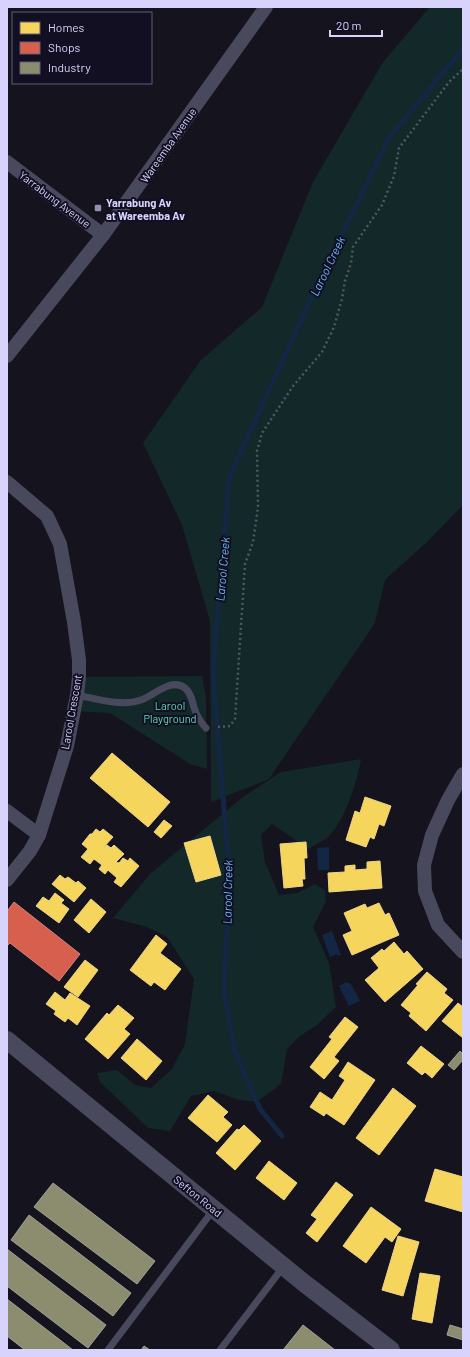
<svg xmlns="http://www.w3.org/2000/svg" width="470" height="1357" font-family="Barlow,sans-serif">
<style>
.green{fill:#132828}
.water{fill:#132744}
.homes{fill:#f6d55c;stroke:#edd48c}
.shops{fill:#d6604d;stroke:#d68282}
.industry{fill:#8c8c6e;stroke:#a2a199}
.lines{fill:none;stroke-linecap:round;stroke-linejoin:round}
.stream{stroke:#132744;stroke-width:5}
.path{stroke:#4b5a65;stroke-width:2.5;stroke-dasharray:2 3;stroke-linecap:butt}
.service{stroke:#49495e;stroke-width:7}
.minor{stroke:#49495e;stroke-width:14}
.tertiary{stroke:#49495e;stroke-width:18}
.poi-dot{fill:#9390ae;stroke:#120f22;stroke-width:1.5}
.labels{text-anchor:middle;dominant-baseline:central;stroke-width:4;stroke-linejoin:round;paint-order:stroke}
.street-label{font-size:11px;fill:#d7d3fc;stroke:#120f22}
.poi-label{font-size:11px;font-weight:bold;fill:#d7d3fc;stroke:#120f22;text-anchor:start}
.park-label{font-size:11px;fill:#64d6b7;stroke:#120f22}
.water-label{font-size:12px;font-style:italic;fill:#69b7f4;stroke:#120f22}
</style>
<rect width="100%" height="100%" fill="#15131e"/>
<g class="green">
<polygon points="430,7 463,7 463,505 427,542 385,580 375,623 269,779 211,802 210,621 182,525 143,443 200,361 262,307 313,182 383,62"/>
<polygon points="202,676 206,697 207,769 190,764 110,713 73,711 79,677"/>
<path d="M361 759C357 782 346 817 331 834 326 840 315 845 308 849L272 824 261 835 265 862 279 895 297 893 315 884 325 890 326 901 313 927 329 963 336 1007 317 1025 300 1036 287 1049 281 1084 257 1102 239 1100 214 1091 191 1096 170 1131 148 1128 100 1082 97 1073 117 1070 135 1085 151 1088 172 1069 185 1044 194 979 167 937 147 927 113 918 151 873 243 797 281 772Z"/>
</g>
<g class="water">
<polygon points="329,847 329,870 318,870 317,848"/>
<polygon points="332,931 341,955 338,956 337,954 330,957 322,935"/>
<polygon points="346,982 351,984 360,1001 349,1006 339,986"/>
</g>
<g class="homes">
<polygon points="112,753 170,802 148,827 90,778"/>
<polygon points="365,797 391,806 384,826 379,824 374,839 370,837 366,847 346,840 355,811 360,813"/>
<polygon points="164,820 172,826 161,838 154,832"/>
<polygon points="96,829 100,832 103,829 113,837 103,848 107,845 111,848 114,845 124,854 116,862 119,863 123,858 128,861 130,858 139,866 121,887 114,882 117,878 108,870 105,874 99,869 102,865 94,859 90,864 81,857 88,849 82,844 90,834 92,834"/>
<polygon points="210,836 221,875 196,882 184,843"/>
<polygon points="306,842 307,858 304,858 305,879 302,879 303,886 284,888 280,844"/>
<polygon points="380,861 382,888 329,892 328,873 345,872 345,866 355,865 355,870 367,869 367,862"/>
<polygon points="60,875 65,879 68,877 76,883 78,881 86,888 74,902 52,884"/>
<polygon points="55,893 64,900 61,903 69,909 59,923 36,906 43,897 49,901"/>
<polygon points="91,899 106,912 89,933 74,920"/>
<polygon points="379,903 385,915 389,913 399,935 352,955 343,935 352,931 344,913 365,904 367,908"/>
<polygon points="156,935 167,944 160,953 181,969 165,990 154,982 151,986 130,970"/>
<polygon points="394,942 404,954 407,951 423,969 385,1002 365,980 379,968 371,958 382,949 384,951"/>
<polygon points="85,960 98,970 78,997 64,987"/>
<polygon points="427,972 447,989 444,993 453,1000 426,1031 409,1016 411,1013 401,1005 418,985 416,984"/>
<polygon points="55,992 65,1000 70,993 90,1006 77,1025 68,1018 65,1022 54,1014 56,1011 46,1004"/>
<polygon points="458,1003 463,1007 463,1038 442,1021"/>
<polygon points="118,1005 134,1018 124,1029 130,1034 108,1059 85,1039 107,1013 109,1015"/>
<polygon points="345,1017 358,1027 334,1057 339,1061 324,1079 310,1067 332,1039 329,1037"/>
<polygon points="137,1039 162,1061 146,1080 121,1058"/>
<polygon points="421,1046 444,1064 432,1078 425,1072 422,1075 407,1063"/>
<polygon points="348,1062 375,1080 344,1125 326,1113 324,1116 310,1107 320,1092 332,1100 345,1080 339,1076"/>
<polygon points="393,1088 416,1106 379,1155 356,1138"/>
<polygon points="208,1095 228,1112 223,1117 232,1125 217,1142 188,1118"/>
<polygon points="244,1125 261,1141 235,1170 216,1153 237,1129 239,1130"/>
<polygon points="269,1161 297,1183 284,1200 256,1178"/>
<polygon points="435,1169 463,1177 463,1212 425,1201"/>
<polygon points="336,1182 353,1195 317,1242 306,1233 317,1219 311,1215"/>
<polygon points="371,1207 401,1229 392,1242 385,1237 366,1263 343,1246"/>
<polygon points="398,1236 419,1242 403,1296 382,1290"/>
<polygon points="420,1273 440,1276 432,1323 412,1319"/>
</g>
<polygon class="shops" points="14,902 80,954 59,981 10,943 7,946 7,909 8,910"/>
<g class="industry">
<polygon points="460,1051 463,1054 463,1060 454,1070 448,1065"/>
<polygon points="53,1183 155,1261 137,1284 34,1207"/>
<polygon points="29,1215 131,1293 113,1316 11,1240"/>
<polygon points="7,1249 106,1325 88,1348 7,1286"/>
<polygon points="7,1299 73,1350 25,1350 7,1336"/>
<polygon points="303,1325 335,1350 283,1350"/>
<polygon points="450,1325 463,1329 463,1340 447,1335"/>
<polygon points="144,1346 150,1350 141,1350"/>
</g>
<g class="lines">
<polyline class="stream" points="282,1136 260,1109 235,1052 224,991 229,873 213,671 229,478 318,283 390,136 463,49"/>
<polyline class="path" points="218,727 230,726 235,719 245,564 253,542 258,507 257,451 262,433 293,386 322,352 334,327 342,299 345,281 351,263 353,247 382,205 394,176 399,148 449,82 463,69"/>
<g class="service">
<path d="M77 695C97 699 121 707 141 700 154 696 171 677 185 688 193 695 192 704 196 713 199 719 202 724 206 728"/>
<polyline points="108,1350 214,1209"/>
<polyline points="220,1350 284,1266"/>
</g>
<g class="minor">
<polyline points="7,162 103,235"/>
<polyline points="7,356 103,235 266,7"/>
<polyline points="7,482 47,516 60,544 74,622 79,660 79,677 77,695 67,746 39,835 30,851 7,880"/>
<polyline points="463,774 448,800 432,835 424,865 425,891 438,925 463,952"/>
<polyline points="7,811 39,835"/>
</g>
<polyline class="tertiary" points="7,1040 304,1283 391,1350"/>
</g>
<rect class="poi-dot" x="94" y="204" width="8" height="8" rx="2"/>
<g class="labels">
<g class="street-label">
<text transform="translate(168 145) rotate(-55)">Wareemba Avenue</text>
<text transform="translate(55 199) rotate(37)">Yarrabung Avenue</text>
<text transform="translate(71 712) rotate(-80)">Larool Crescent</text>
<text transform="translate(198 1196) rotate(39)">Sefton Road</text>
</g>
<g class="poi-label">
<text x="106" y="202">Yarrabung Av<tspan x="106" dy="13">at Wareemba Av</tspan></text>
</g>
<g class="park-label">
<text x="170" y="705">Larool<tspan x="170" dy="13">Playground</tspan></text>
</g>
<g class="water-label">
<text transform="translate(327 266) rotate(-64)">Larool Creek</text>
<text transform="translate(222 569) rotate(-85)">Larool Creek</text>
<text transform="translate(227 892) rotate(-89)">Larool Creek</text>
</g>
</g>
<rect width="470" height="1357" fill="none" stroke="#d7d3fc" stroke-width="16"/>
<rect x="12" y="12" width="140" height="72" fill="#120f22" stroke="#615d79"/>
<rect x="20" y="22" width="20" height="12" fill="#f6d55c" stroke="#615d79"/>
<text x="48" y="32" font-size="12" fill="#d7d3fc">Homes</text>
<rect x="20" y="42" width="20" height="12" fill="#d6604d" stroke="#615d79"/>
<text x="48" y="52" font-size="12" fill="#d7d3fc">Shops</text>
<rect x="20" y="62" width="20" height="12" fill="#8c8c6e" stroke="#615d79"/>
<text x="48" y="72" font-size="12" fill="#d7d3fc">Industry</text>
<path d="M330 30v6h52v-6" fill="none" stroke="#d7d3fc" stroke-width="2"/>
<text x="336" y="30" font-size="12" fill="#d7d3fc" stroke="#120f22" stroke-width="3" paint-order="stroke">20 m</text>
</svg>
